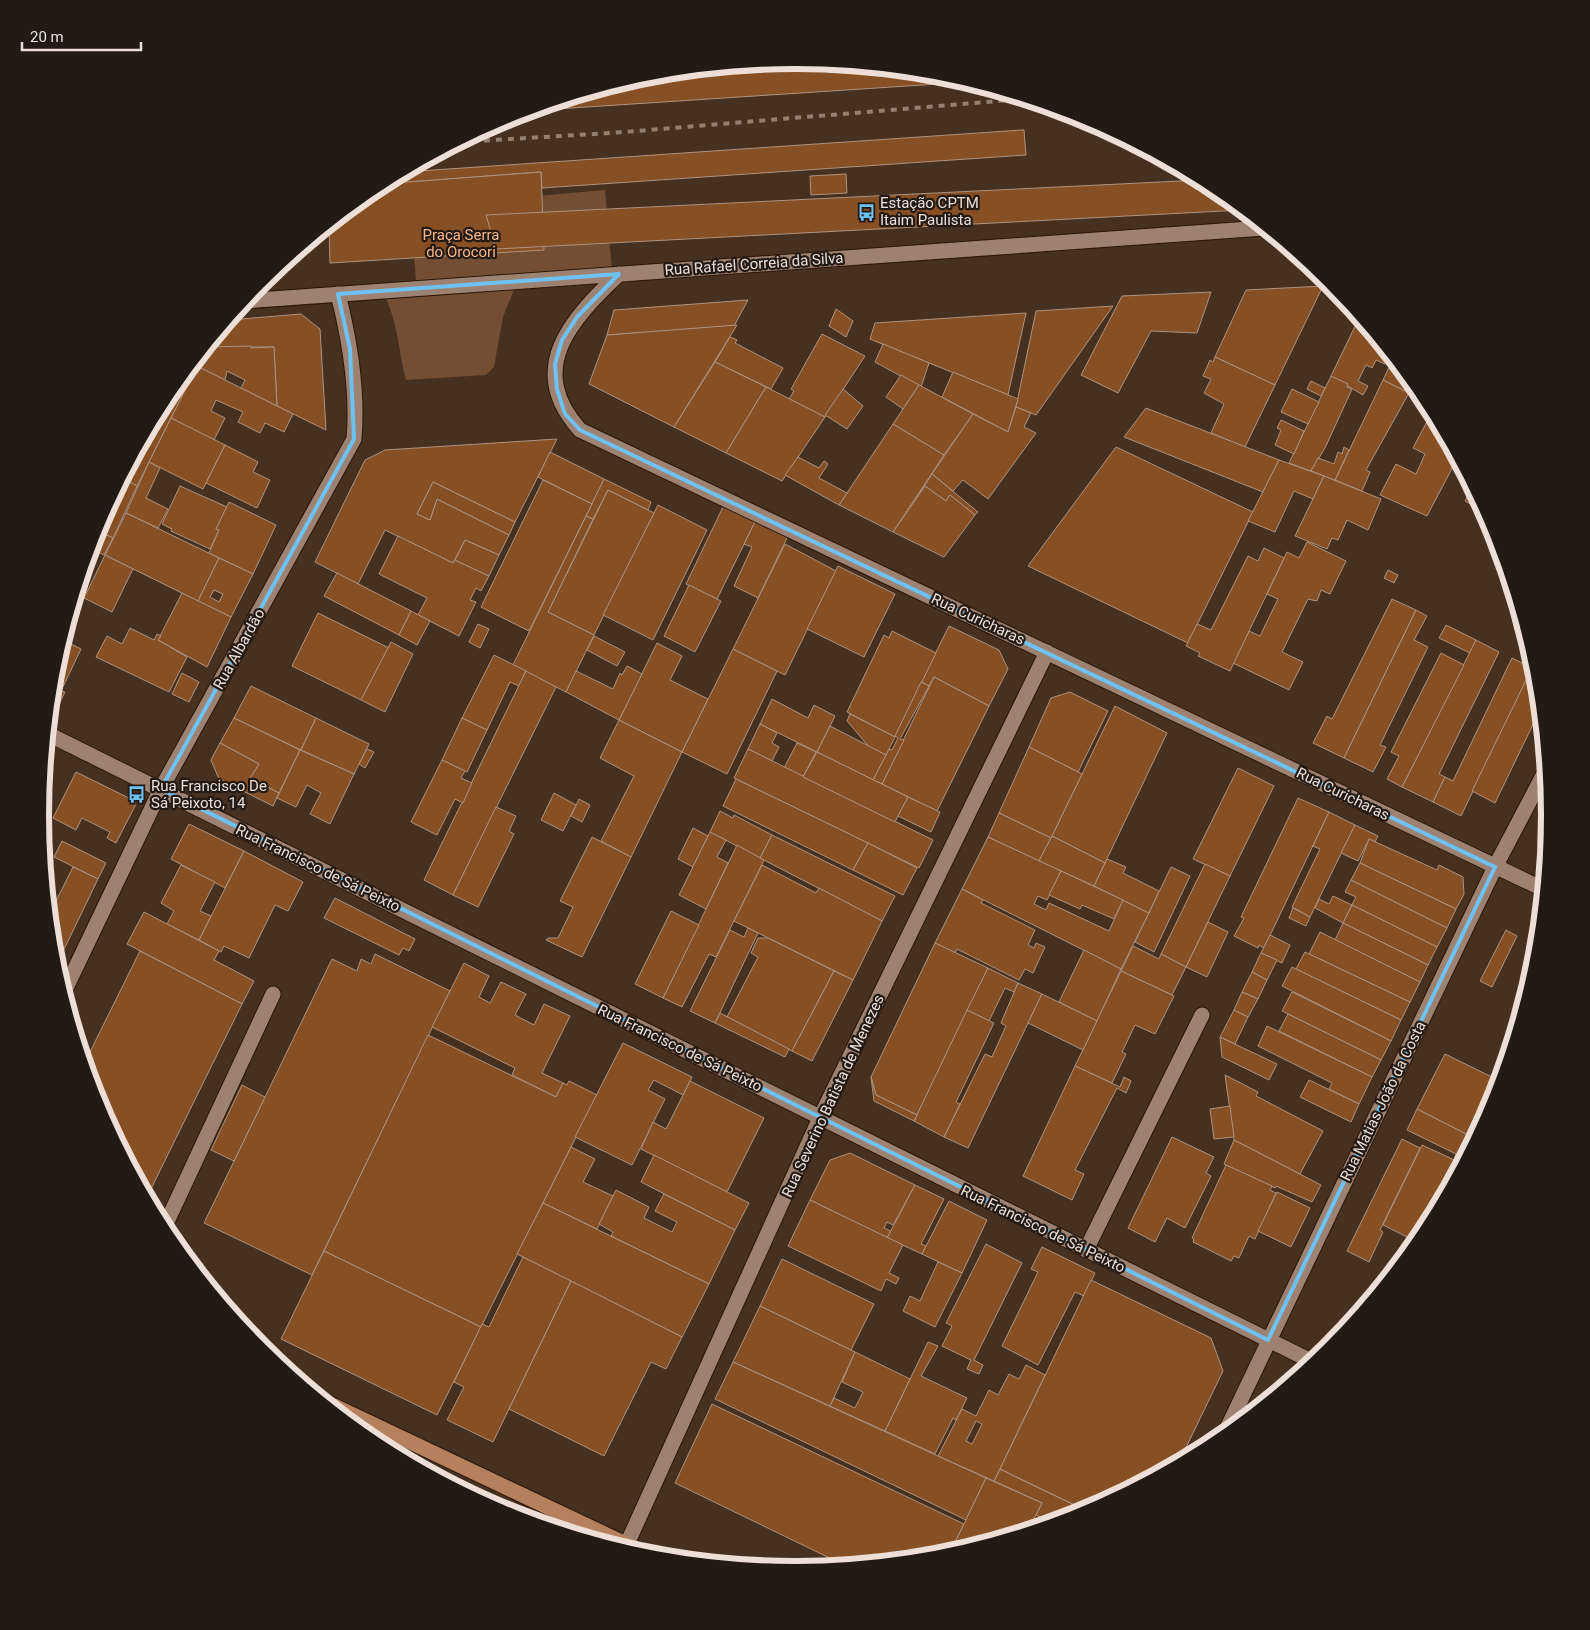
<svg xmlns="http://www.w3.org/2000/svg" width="1590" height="1630" font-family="Roboto,sans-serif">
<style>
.green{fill:#734e33}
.building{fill:#864f24;stroke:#ad9381;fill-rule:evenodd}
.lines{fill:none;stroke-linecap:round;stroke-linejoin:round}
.service-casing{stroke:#2b1708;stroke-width:17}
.minor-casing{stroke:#2b1708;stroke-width:17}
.primary-casing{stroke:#2b1708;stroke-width:17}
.service{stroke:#9d8271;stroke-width:15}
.minor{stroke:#9d8271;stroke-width:15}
.primary{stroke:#b4805d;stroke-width:15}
.rail{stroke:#928073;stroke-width:4;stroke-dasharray:6 6;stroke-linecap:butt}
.marked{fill:none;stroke:#6dc2f3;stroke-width:4;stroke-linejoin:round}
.labels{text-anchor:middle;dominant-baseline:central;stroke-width:4.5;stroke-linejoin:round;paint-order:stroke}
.poi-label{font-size:15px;fill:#eddfd5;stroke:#241a14;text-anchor:start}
.park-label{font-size:15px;fill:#f8b587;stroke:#241a14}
.street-label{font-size:15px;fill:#eddfd5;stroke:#241a14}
.rim{fill:none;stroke:#eddfd5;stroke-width:6}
</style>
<rect width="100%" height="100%" fill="#463020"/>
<path class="green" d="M605 190 612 270 515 287 503 317 494 367 486 375 406 380C397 345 398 315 378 284L416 281 410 207Z"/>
<g class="building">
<polygon points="795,60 943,75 968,82 526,111 648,74"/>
<polygon points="1022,130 1024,130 1026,155 542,188 541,172 382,184 404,172"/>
<polygon points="541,172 544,250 330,263 329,226 382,184"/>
<polygon points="846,174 847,193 811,195 810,176"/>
<polygon points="1201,180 1215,187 1242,210 496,249 486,215"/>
<polygon points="1323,286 1275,385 1215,357 1246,290"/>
<polygon points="1211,292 1197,333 1151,331 1118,393 1081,375 1122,296"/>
<polygon points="748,300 734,326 607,335 614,310"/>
<polygon points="1113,306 1036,415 1016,407 1036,311"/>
<polygon points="836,309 853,321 846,337 829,326"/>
<polygon points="1026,313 1008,395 870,339 875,323"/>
<polygon points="301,314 320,329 326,430 277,406 274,347 207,347 229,320"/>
<polygon points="1359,318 1389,355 1385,364 1376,360 1372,368 1366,365 1358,381 1368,386 1363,395 1331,376"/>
<polygon points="737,325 674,427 589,384 607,335"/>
<polygon points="822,334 865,356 825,417 789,399 794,391 791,389"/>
<polygon points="730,337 737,340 735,343 783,368 771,389 715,362"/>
<polygon points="883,344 929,363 921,387 875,362"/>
<polygon points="251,346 251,348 274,347 277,406 241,388 245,380 227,371 225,380 197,366 207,347"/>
<polygon points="205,349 184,392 174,388"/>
<polygon points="1215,357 1275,385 1245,447 1211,433 1224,404 1204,393 1211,379 1203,376 1210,360 1213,362"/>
<polygon points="1393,359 1416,388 1413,395 1383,380"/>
<polygon points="715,362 766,387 726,453 674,427"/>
<polygon points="197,366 293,414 284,432 265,423 260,433 238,422 243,412 216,400 211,411 225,418 214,440 171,418"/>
<polygon points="953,372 1018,399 1008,432 942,397"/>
<polygon points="901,375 919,385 903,409 886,397"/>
<polygon points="1331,376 1348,384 1347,387 1352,389 1325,448 1311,471 1289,463"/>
<polygon points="1383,380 1409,393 1366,470 1370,472 1362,491 1335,480"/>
<polygon points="1311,381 1325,388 1321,396 1307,389"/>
<polygon points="919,385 973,414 944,455 893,424"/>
<polygon points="766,387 825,417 782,481 726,453"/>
<polygon points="174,388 184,392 137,486 123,478"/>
<polygon points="843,389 863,406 847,429 825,415"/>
<polygon points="1292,389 1319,402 1308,424 1281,412"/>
<polygon points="1016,407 1031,413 1024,427 1036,433 988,499 963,480 953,491 932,474 973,414 1008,432"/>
<polygon points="1146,408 1279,460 1263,492 1124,437"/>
<polygon points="1432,412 1457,459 1427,516 1380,495 1396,464 1416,474 1425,454 1413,448"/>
<polygon points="171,418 225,445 203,489 149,462"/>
<polygon points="1281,420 1304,431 1294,454 1275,445 1281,430 1277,428"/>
<polygon points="893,424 944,455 893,532 839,505"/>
<polygon points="557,439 515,522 433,482 417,514 430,520 437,499 509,535 499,555 465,540 453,563 385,530 358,584 315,562 365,460 385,450"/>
<polygon points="225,445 258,462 253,472 270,480 257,508 206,483"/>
<polygon points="1116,447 1253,512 1188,643 1028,566"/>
<polygon points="1344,447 1349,450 1335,480 1311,471 1318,458 1334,464 1338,452 1342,454"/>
<polygon points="550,452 604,479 592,504 538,477"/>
<polygon points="798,457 819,468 824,461 828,464 819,478 847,493 839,505 785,475"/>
<polygon points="1279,460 1324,476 1313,499 1294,491 1275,532 1248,521"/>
<polygon points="149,462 160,468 146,498 168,509 158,528 126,513"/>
<polygon points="932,474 978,512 975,515 950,495 946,501 925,486 911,507"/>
<polygon points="1324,476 1381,499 1368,530 1347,520 1338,540 1332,538 1327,549 1295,536"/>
<polygon points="123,478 137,486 113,538 96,530"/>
<polygon points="604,479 651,502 648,510 608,490 593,519 586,516"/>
<polygon points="543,480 592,504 529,631 481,607"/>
<polygon points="433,482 515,522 509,535 437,499 430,520 417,514"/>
<polygon points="180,486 227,507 216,529 219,530 210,549 171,531 172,529 162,524"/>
<polygon points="925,486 946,501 950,495 975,515 944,557 893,532"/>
<polygon points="1472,488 1485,512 1465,501"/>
<polygon points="608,490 654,513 594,635 548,612"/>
<polygon points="229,502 276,525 253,574 209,553 219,530 216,529"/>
<polygon points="658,505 707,530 653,640 603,615"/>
<polygon points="723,507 755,522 717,599 686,584"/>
<polygon points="126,513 219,558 198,601 105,555"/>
<polygon points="586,516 593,519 548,612 594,635 566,692 513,665"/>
<polygon points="755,522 787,538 758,598 734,586 752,547 744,544"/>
<polygon points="96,530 113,538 104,555 92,549"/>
<polygon points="398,536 453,563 455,560 489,576 481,591 476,588 470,600 476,602 459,636 418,615 427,598 379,574"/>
<polygon points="465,540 499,555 489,576 455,560"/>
<polygon points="1307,542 1346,561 1330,594 1321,590 1317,601 1308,599 1282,652 1303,662 1289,690 1233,663 1249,631 1260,636 1278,599 1267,594 1287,552 1299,558"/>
<polygon points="785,544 836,571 785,675 733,649"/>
<polygon points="1264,548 1284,558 1230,671 1198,656 1200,653 1186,646 1197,624 1211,630 1248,556 1258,561"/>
<polygon points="105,555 133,569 112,612 84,598"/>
<path d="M219 558 253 574 231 617 198 601ZM214 590 223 594 219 602 210 597Z"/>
<polygon points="86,565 90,567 77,595"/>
<polygon points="838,566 895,594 864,657 807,629"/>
<polygon points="1388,570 1398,575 1394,583 1384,578"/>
<polygon points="337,573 411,611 399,635 324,596"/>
<polygon points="689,585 721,601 695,652 664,636"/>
<polygon points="182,593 231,617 207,667 158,640"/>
<polygon points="1392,599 1416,610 1344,758 1313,743 1327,716 1332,719"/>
<polygon points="1416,610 1427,616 1414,640 1428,647 1380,745 1386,747 1373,772 1344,758"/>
<polygon points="411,611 430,621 417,645 399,635"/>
<polygon points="318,613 389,648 361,700 292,666"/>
<polygon points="478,624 489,629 480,648 469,642"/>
<polygon points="1446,625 1476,640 1470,653 1439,638"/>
<polygon points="949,626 999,650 1008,669 989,706 934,677 929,686 921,682"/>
<polygon points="130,628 154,640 157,634 161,636 158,640 187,657 169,692 96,657 107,636 122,644"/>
<polygon points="892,631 936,653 895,737 847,712 884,635 889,638"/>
<polygon points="594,636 625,652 617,666 587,650"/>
<polygon points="63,640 81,649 61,691 65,692 59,704 51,700 55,667"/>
<polygon points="1476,640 1499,652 1439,774 1445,777 1433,802 1402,787"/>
<polygon points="391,642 413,654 385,712 361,700"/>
<polygon points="657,643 682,656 670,680 708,699 682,752 619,720"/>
<polygon points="733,649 777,671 727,774 682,752"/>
<polygon points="1441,653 1464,665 1402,787 1387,779 1399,756 1391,752"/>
<polygon points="494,655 526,671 519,686 510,682 487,730 462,718"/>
<polygon points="1512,658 1532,668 1461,816 1433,802 1445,777 1453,781"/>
<polygon points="627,666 642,674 619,720 566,692 576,671 613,689 620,673 622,675"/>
<polygon points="1532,668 1536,670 1540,710 1495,803 1472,791"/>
<polygon points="526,671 556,687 453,895 424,880"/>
<polygon points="182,673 199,682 189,702 172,694"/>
<polygon points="934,677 989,706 937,811 882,784"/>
<polygon points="921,682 929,686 900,739 904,740 882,784 873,780 889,749 892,750 898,738 895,736"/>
<polygon points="251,686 316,718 301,750 234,718"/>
<polygon points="1070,692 1108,711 1078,772 1029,747 1051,698"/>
<polygon points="772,699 808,718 814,705 835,716 817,752 760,724"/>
<polygon points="1115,706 1167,733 1105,863 1052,836"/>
<polygon points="850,714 895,737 886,755 870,748 847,721"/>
<polygon points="234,718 300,750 279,793 250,778 259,764 220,743"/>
<polygon points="316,718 369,744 354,774 301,750"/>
<polygon points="462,718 487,730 467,772 442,760"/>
<polygon points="619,720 682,752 631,857 601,841 634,776 600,758"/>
<polygon points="760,724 777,733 772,743 779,747 772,761 748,749"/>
<polygon points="830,726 886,755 873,780 817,752"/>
<polygon points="220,743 259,764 250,778 279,793 273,806 219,779 211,760"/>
<polygon points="797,743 816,752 803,777 784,768"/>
<polygon points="1029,747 1082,774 1051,838 999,813"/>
<polygon points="367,749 374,752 365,768 359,764"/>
<polygon points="748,749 933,840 919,868 736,779 734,778"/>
<polygon points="300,750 354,774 330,824 310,814 321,793 307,785 296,807 277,798"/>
<polygon points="817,752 908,797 895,822 803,777"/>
<polygon points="442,760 465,771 461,778 472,783 463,803 455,799 437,835 411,822"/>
<polygon points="1238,768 1274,786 1230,876 1193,859"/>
<polygon points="76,772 135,801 135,806 116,843 107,838 110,832 82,818 76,830 53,818"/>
<polygon points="736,779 868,843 853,870 723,806"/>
<polygon points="554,793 576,805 563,831 541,820"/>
<polygon points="908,797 940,812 931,832 898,816"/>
<polygon points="1298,798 1329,812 1264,948 1259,945 1258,948 1234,936 1244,918 1241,917"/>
<polygon points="579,799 590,805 582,822 571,816"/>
<polygon points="496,807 516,816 509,831 514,834 478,907 453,895"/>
<polygon points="720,811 733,818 734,815 772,835 760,858 710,832"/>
<polygon points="1329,812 1355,825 1310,917 1292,907 1320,849 1313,846"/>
<polygon points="999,813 1051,838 1039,861 988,837"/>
<polygon points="189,824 244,851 225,888 171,859"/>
<polygon points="1355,825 1378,836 1375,842 1369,839 1358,861 1341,853"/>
<polygon points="693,828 708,836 693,867 678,859"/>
<polygon points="710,832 726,840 717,857 728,863 706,909 679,895"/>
<polygon points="772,835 895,896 882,921 760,858"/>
<polygon points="1052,836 1105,863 1094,886 1039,861"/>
<polygon points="592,837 631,857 582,957 546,940 548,938 558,938 573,907 560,901"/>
<polygon points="988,837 1061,871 1047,900 1038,896 1034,904 1046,910 1049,903 1109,931 1123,900 1149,913 1121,969 962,889"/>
<polygon points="1369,839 1437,870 1439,865 1463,877 1464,894 1456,909 1360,863"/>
<polygon points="62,841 106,863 98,879 54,857"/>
<polygon points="868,843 917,868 903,895 853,870"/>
<polygon points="737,845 764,860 716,957 709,954 682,1007 663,998"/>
<polygon points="244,851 303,882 288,911 275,905 249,958 224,946 221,952 199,940"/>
<polygon points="1107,859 1126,867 1123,873 1159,891 1149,913 1094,886"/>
<polygon points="1360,863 1456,909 1447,928 1351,880"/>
<polygon points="1205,864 1230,876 1186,967 1161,954"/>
<polygon points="181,865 215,882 200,911 211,916 199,940 167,924 174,911 161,903"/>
<polygon points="762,865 816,893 819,888 882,921 853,980 734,921"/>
<polygon points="73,867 98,879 56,966 50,913"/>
<polygon points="1171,867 1190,876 1154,952 1135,942"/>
<polygon points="1061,871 1123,900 1114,919 1082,905 1080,909 1049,895"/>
<polygon points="1351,880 1447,928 1437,947 1352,905 1356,897 1345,892"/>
<polygon points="962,889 983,900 981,903 1035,930 1028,945 1034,948 1036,943 1045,947 1033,973 1025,969 1019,980 957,949 955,953 935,943"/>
<polygon points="1333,896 1352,905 1343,923 1315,908 1319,899 1329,904"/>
<polygon points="335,898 415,939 409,951 403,948 399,955 324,918"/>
<polygon points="1352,905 1437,947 1428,965 1343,923"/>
<polygon points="1293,908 1310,917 1306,926 1289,918"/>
<polygon points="671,911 699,925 663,998 635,984"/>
<polygon points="144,912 219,951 214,960 254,981 242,1004 127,944"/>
<polygon points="1208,922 1228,932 1207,977 1186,967"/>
<polygon points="1343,923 1428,965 1420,982 1335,940"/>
<polygon points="748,928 758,933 715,1023 690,1011 730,930 744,937"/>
<polygon points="1506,930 1517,936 1492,987 1480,981"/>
<polygon points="1320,932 1420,982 1410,1002 1309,954"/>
<polygon points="1270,935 1290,945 1282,963 1261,953"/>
<polygon points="758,938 768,938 834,971 792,1051 727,1017 758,957 751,953"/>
<polygon points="935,943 988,968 917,1115 876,1095 871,1077"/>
<polygon points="1133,946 1159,959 1161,954 1186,967 1172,995 1121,971"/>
<polygon points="1084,950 1121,969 1097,1021 1059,1002"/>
<polygon points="140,951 242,1004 147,1197 97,1104 85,1062"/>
<polygon points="1305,952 1410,1002 1401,1020 1296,969"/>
<polygon points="1261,953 1277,960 1267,980 1252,972"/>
<polygon points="375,954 450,991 312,1275 204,1223 332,959 357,971 361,959 371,964"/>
<polygon points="464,963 489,976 479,997 490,1003 501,982 526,994 515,1015 534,1025 544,1004 570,1016 542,1073 563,1083 556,1097 512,1075 515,1068 432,1027"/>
<polygon points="1292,967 1401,1020 1391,1041 1282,986"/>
<polygon points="988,968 1018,983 1014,992 1005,988 989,1021 967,1010"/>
<polygon points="834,971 853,980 812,1061 792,1051"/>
<polygon points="1121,971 1174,996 1155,1034 1135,1025 1122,1052 1126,1054 1112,1083 1075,1066"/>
<polygon points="1252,972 1267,980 1258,999 1242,992"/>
<polygon points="1532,975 1522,1007 1517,1004"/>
<polygon points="1018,983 1042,994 968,1148 944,1137 985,1054 992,1057 1006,1026 1001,1023"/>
<polygon points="1242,992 1258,999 1248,1017 1234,1010"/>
<polygon points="1292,992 1391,1041 1381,1060 1282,1011"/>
<polygon points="1042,994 1097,1021 1083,1050 1028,1023"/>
<polygon points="967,1010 994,1023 956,1102 960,1104 944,1137 914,1121"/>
<polygon points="1234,1010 1248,1017 1235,1044 1220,1037"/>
<polygon points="720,1013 789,1049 785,1057 715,1023"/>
<polygon points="1288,1014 1381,1060 1372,1077 1279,1031"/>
<polygon points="1267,1026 1372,1077 1359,1104 1329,1089 1332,1083 1258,1046"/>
<polygon points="428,1035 556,1097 563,1083 567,1085 569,1081 597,1095 481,1327 324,1251"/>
<polygon points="1220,1037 1277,1064 1269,1080 1222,1057"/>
<polygon points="623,1043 692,1077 683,1095 654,1080 648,1090 665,1099 632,1165 575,1137"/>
<polygon points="1445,1054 1500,1081 1494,1100 1474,1138 1417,1109"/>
<polygon points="1075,1066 1120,1087 1124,1077 1131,1081 1126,1093 1117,1088 1075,1170 1084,1174 1072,1200 1023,1176"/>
<polygon points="1225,1075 1258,1092 1256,1096 1323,1131 1300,1174 1234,1140"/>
<polygon points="871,1077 876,1095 917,1115 914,1121 874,1101"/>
<polygon points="1309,1080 1359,1104 1351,1122 1300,1097"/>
<polygon points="690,1081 764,1118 727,1192 641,1149 653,1122 666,1129"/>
<polygon points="242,1085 265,1097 234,1161 211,1150"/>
<polygon points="1230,1106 1234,1137 1214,1139 1210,1109"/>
<polygon points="1417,1109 1474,1138 1461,1163 1454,1160 1456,1154 1407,1130"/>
<polygon points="1172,1137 1214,1157 1206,1173 1211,1176 1185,1228 1167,1218 1155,1242 1128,1228"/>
<polygon points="1402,1139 1420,1148 1380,1230 1383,1232 1369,1262 1347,1251"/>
<polygon points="1234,1140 1321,1185 1312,1202 1276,1186 1275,1188 1224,1164"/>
<polygon points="1422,1145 1461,1163 1417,1242 1383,1225"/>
<polygon points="571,1147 595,1159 583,1182 613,1196 597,1229 543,1203"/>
<polygon points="850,1153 915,1185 893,1225 887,1222 884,1228 891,1231 887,1238 810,1200 830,1160"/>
<polygon points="654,1155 749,1203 735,1230 641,1182"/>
<polygon points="1226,1165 1272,1186 1270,1190 1276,1193 1255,1239 1249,1236 1239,1258 1234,1256 1231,1261 1193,1242 1194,1239 1192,1238"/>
<polygon points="915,1185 944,1199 921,1244 926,1246 922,1254 887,1238"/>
<polygon points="616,1190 649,1207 644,1218 672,1232 677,1222 655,1211 664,1194 735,1230 709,1284 611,1236 613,1232 599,1224"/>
<polygon points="1277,1192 1310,1208 1291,1247 1258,1231"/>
<polygon points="810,1200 903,1245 889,1273 899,1278 896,1284 886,1279 881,1291 788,1246"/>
<polygon points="949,1201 987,1220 962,1273 922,1254"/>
<polygon points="543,1203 709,1284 682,1337 517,1254"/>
<polygon points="986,1244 1022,1263 974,1360 983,1365 979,1374 967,1369 971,1360 942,1346 952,1326 946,1323"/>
<polygon points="1042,1247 1095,1273 1084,1296 1075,1292 1038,1365 1002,1346 1038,1272 1031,1269"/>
<polygon points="324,1251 481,1327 437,1415 281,1339"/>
<polygon points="523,1257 571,1281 493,1442 447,1420 464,1387 454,1382 482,1324 489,1327"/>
<polygon points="782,1259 874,1304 851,1350 760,1306"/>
<polygon points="938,1262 962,1273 935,1327 903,1311 910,1296 920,1301"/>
<polygon points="1091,1280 1211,1338 1223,1371 1179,1462 1087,1511 1000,1469"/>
<polygon points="571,1281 682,1337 666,1369 651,1362 604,1456 509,1409"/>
<polygon points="760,1306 855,1352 830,1406 733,1362"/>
<polygon points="928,1342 938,1346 921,1376 967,1398 956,1420 953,1418 935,1454 885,1431"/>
<polygon points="855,1352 910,1379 885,1431 830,1406 834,1398 855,1408 863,1392 842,1382"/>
<polygon points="733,1362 986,1478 966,1520 715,1399"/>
<path d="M1026 1365 1045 1375 994 1481 938 1456 962 1409 976 1416 989 1390 998 1395 1009 1374 1019 1379ZM976 1421 982 1424 972 1444 966 1441Z"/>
<polygon points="712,1404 964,1524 950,1553 844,1565 675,1483"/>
<polygon points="1000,1469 1022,1480 1087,1511 1051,1523 1036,1515 1042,1503 994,1481"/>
<polygon points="986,1478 1042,1503 1029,1529 950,1553"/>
</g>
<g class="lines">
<defs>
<g id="service">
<polyline points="164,1228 273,994"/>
<polyline points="1086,1250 1202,1015"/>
</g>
<g id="minor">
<path d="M619 274C571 319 525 369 580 430L1543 889"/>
<polyline points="245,301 1264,228"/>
<polyline points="48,734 1313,1362"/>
<path d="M64 992 161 789 354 439C358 391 350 341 338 294"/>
<polyline points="1224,1435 1495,867 1546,770"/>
<polyline points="627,1544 820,1118 1047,652"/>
</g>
<polyline id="primary" points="326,1402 651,1556"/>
</defs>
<use href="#service" class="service-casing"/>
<use href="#minor" class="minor-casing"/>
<use href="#primary" class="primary-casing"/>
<use href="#service" class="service"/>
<use href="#minor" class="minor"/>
<use href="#primary" class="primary"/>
<polyline class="rail" points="460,142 611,133 1024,99"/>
</g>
<path class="marked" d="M619 274 577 317 562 340 555 364 557 389 565 414 580 430 1495 867 1268 1340 161 789 354 439 350 349 338 294Z"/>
<defs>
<symbol id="bus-bare" viewBox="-9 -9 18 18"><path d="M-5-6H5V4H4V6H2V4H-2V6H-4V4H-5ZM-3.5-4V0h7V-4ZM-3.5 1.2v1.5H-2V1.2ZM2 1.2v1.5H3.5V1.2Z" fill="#6dc2f3" stroke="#241a14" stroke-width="2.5" paint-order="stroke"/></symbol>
</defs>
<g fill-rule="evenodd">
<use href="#bus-bare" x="854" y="200" width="25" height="25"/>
<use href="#bus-bare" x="124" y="782" width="25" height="25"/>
</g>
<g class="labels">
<g class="poi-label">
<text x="880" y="203">Estação CPTM<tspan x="880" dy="17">Itaim Paulista</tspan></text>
<text x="151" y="786">Rua Francisco De<tspan x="151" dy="17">Sá Peixoto, 14</tspan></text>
</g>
<g class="park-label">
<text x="461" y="235">Praça Serra<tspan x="461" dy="17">do Orocori</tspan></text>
</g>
<g class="street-label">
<text transform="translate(754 264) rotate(-4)">Rua Rafael Correia da Silva</text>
<text transform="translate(978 619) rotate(25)">Rua Curicharas</text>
<text transform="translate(239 649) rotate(-61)">Rua Albardão</text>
<text transform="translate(1343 794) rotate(26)">Rua Curicharas</text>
<text transform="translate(318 868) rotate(26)">Rua Francisco de Sá Peixto</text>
<text transform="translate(680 1048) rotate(26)">Rua Francisco de Sá Peixto</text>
<text transform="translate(833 1096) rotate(-65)">Rua Severino Batista de Menezes</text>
<text transform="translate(1383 1101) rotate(-64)">Rua Matias João da Costa</text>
<text transform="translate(1043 1229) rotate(26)">Rua Francisco de Sá Peixto</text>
</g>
</g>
<path d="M0 0H1590V1630H0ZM49 815a746 746 0 1 1 1492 0a746 746 0 1 1-1492 0Z" fill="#241a14" fill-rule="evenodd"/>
<path class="rim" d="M49 815a746 746 0 1 1 1492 0a746 746 0 1 1-1492 0Z"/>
<path d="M22 42v8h119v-8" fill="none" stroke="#eddfd5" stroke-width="2.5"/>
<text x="30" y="42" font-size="15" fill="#eddfd5" stroke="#241a14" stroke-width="4" paint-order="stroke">20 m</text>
</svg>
